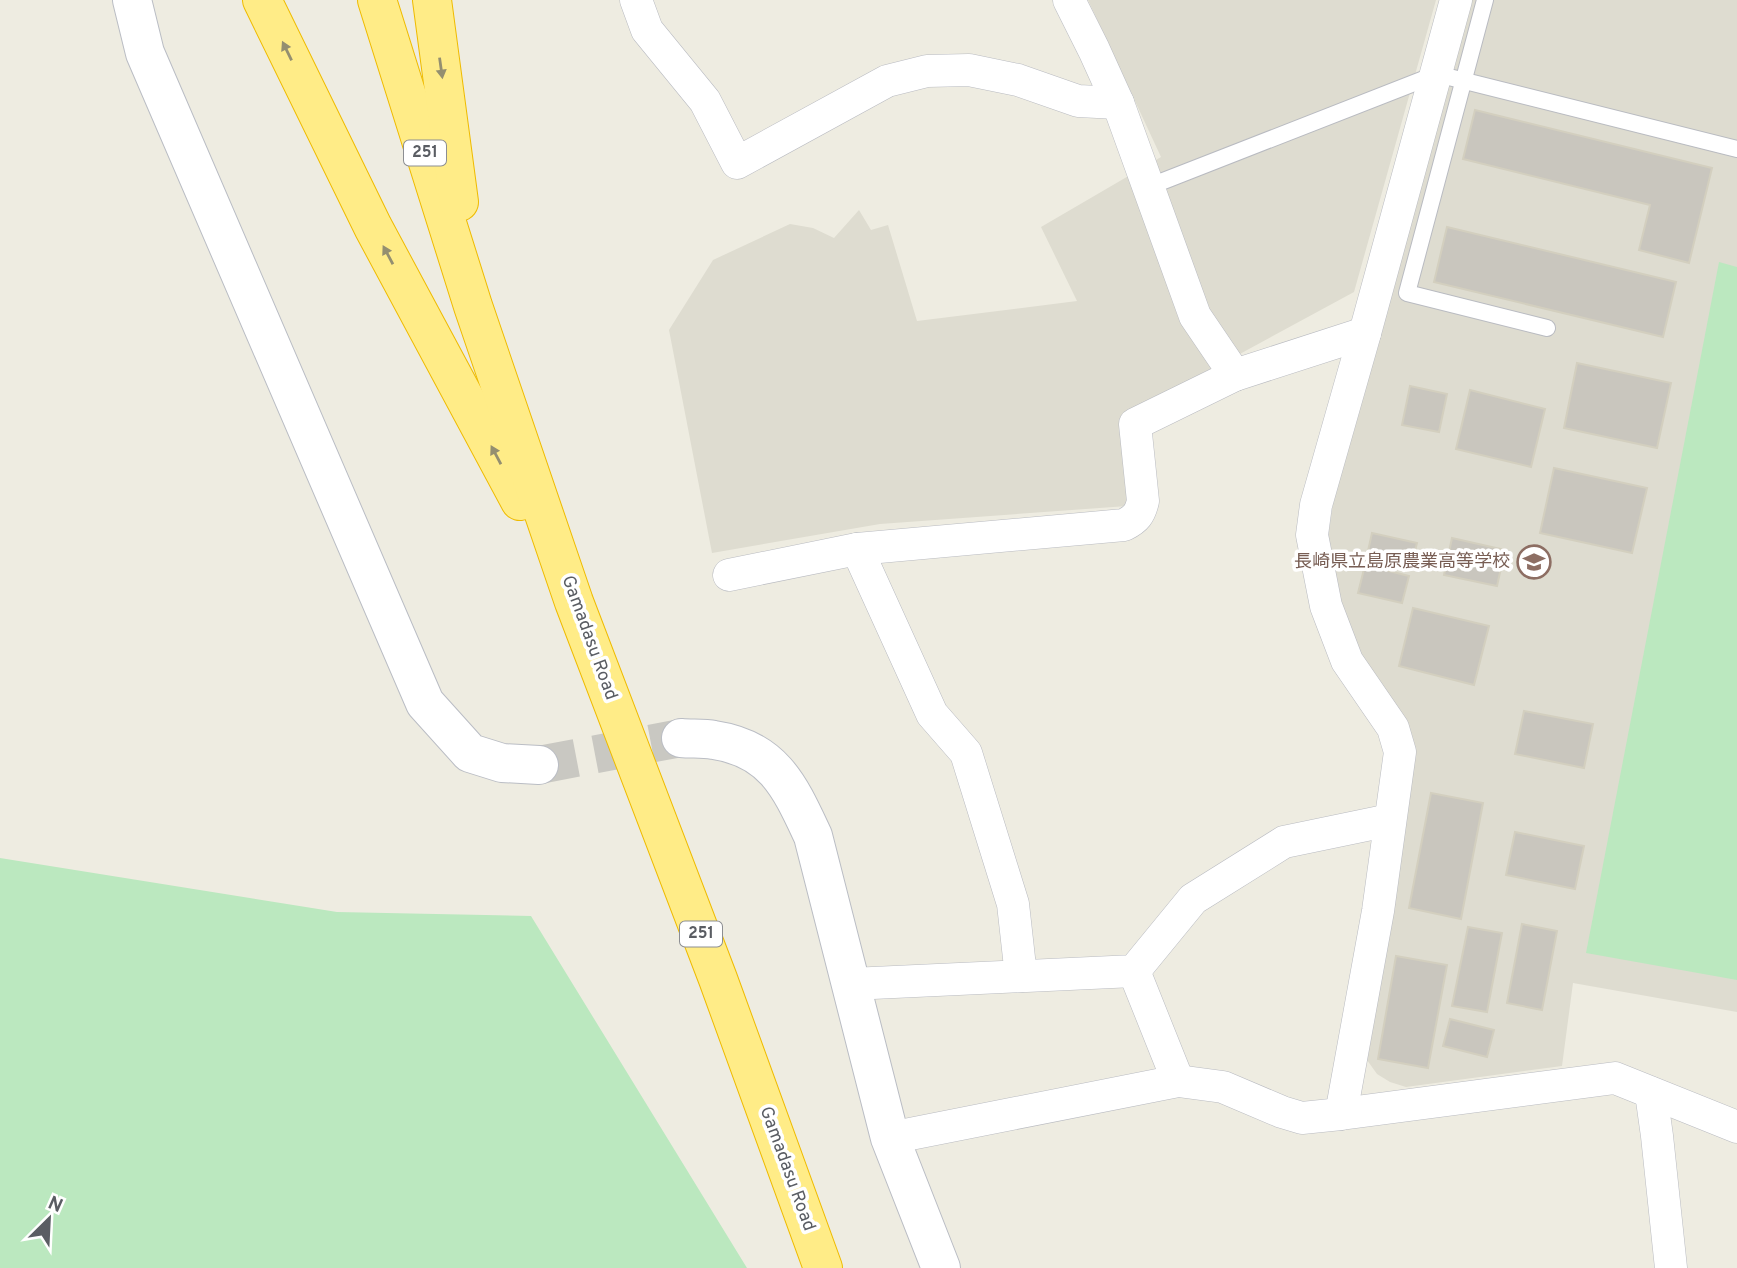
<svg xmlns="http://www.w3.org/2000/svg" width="1737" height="1268" font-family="Overpass,'Noto Sans JP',sans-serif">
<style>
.education{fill:#dedcd0}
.green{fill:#bbe8bf}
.building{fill:#c9c6be;stroke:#d3cfbf;stroke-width:2}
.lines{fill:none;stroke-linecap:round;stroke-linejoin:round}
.secondary-tunnel{stroke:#c9c8c2;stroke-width:38;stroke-dasharray:38 19;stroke-linecap:butt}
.lane-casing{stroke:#b9bbc1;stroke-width:18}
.street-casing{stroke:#b9bbc1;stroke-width:33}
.secondary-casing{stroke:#babdc4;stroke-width:40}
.highway-casing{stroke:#efbb00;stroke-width:40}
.lane{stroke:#fff;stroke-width:16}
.street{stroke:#fff;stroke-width:32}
.secondary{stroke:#fff;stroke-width:38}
.highway{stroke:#ffec87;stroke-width:38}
.oneway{fill:#948f70}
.labels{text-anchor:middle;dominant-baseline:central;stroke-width:7;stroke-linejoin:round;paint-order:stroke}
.shield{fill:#fff;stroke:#8c8e92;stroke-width:2}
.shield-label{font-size:16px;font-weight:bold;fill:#5a5d63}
.education-label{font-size:18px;fill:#785e54;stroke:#fff;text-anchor:end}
.street-label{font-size:18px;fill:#5a5d63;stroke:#fff}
</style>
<rect width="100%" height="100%" fill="#eeece1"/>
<g class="education">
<polygon points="1088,0 1436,0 1354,292 1122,418 1127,506 880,524 712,553 669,330 713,260 790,224 813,228 834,238 859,210 871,230 888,225 917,321 1077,301 1041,227 1161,157"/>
<polygon points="1466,0 1737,0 1737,1012 1573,983 1562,1066 1406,1087 1390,1082 1377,1074 1367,1060 1406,815 1365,664 1343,624 1328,539 1336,482"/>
</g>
<g class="green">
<polygon points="1719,262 1737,267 1737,980 1586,953"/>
<polygon points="0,858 337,912 531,916 747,1268 0,1268"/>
</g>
<g class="building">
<polygon points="1475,110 1712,168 1689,263 1639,250 1650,205 1463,159"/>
<polygon points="1447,227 1676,282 1663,337 1434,282"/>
<polygon points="1577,363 1671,383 1657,448 1564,428"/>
<polygon points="1410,386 1447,394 1439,432 1402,425"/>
<polygon points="1470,390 1545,409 1531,467 1456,449"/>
<polygon points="1554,468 1647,488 1632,553 1540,533"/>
<polygon points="1372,533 1417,543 1410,570 1366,560"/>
<polygon points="1452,538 1505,550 1497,586 1444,575"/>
<polygon points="1365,565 1409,576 1402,603 1358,593"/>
<polygon points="1413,608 1489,626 1474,685 1399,666"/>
<polygon points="1524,711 1593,724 1584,768 1515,754"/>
<polygon points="1431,793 1483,803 1461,919 1409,908"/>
<polygon points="1515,832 1584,846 1575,889 1506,875"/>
<polygon points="1522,924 1557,931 1542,1010 1507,1003"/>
<polygon points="1468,927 1502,933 1487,1012 1452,1006"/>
<polygon points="1396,956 1447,965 1428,1068 1378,1059"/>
<polygon points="1450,1019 1494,1030 1487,1057 1443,1046"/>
</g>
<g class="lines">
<polyline class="secondary-tunnel" points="539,765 681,738"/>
<defs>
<g id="lane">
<polyline points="1485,0 1407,293 1547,328"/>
<polyline points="1148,187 1437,74 1737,149"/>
</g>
<g id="street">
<polyline points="636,0 647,30 705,101 737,163 887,81 927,71 969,70 1018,80 1078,101 1118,103"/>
<polyline points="1069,0 1094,50 1118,103 1195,316 1235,375"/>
<polyline points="857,549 932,714 966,753 1013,904 1021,976"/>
<path d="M729 575 857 549 1124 525C1136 519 1140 514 1143 501L1135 424 1235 375 1365 333"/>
<polyline points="1134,971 1178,1081"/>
<polyline points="851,984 1134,971 1193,899 1284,842 1390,820"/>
<polyline points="1651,1093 1657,1136 1671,1268"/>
<polyline points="1341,1114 1378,911 1400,752 1393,728 1347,661 1326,606 1312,535 1316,505 1365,333 1456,0"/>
<polyline points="890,1138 1178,1081 1223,1087 1282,1112 1302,1118 1341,1114 1615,1078 1737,1127"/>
</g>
<g id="secondary">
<polyline points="132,0 145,53 425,703 470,753 502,763 539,765"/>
<path d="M681 738C692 739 703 738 714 740 774 749 790 787 813 836L890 1138 941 1268"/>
</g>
<g id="highway">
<polyline points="262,0 373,227 520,501"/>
<polyline points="377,0 473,306 574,602 718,979 823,1268"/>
<polyline points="432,0 459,202"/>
</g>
</defs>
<use href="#lane" class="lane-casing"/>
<use href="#street" class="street-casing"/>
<use href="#secondary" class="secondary-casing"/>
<use href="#highway" class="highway-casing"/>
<use href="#lane" class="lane"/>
<use href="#street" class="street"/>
<use href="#secondary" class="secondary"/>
<use href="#highway" class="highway"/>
</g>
<defs><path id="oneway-solid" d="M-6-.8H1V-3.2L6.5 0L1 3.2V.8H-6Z" transform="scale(1.75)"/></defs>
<g class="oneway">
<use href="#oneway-solid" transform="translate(287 51) rotate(-116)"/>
<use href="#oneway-solid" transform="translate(441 68) rotate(82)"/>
<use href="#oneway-solid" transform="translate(388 255) rotate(-118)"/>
<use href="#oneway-solid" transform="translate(496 455) rotate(-118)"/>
</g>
<defs>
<symbol id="school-ring" viewBox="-11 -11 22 22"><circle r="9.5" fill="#fff" stroke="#8d6e63" stroke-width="1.5"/><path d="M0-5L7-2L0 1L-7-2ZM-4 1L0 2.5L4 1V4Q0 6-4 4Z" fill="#8d6e63"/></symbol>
</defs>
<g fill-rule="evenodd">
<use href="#school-ring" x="1515" y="543" width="38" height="38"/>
</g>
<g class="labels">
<g class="shield">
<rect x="404" y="140.5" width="42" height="25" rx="5"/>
<rect x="680" y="921.5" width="42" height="25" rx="5"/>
</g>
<g class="shield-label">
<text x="425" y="153">251</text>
<text x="701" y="934">251</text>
</g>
<g class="education-label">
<text x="1510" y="562">長崎県立島原農業高等学校</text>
</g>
<g class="street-label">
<text transform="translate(589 638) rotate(70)">Gamadasu Road</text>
<text transform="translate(787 1169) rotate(70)">Gamadasu Road</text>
</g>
</g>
<g transform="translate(49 1219) rotate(24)" stroke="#ffffff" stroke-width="5" paint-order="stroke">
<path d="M0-5L12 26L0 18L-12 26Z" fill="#5a5d63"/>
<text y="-10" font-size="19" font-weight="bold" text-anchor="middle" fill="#5a5d63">N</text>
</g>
</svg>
